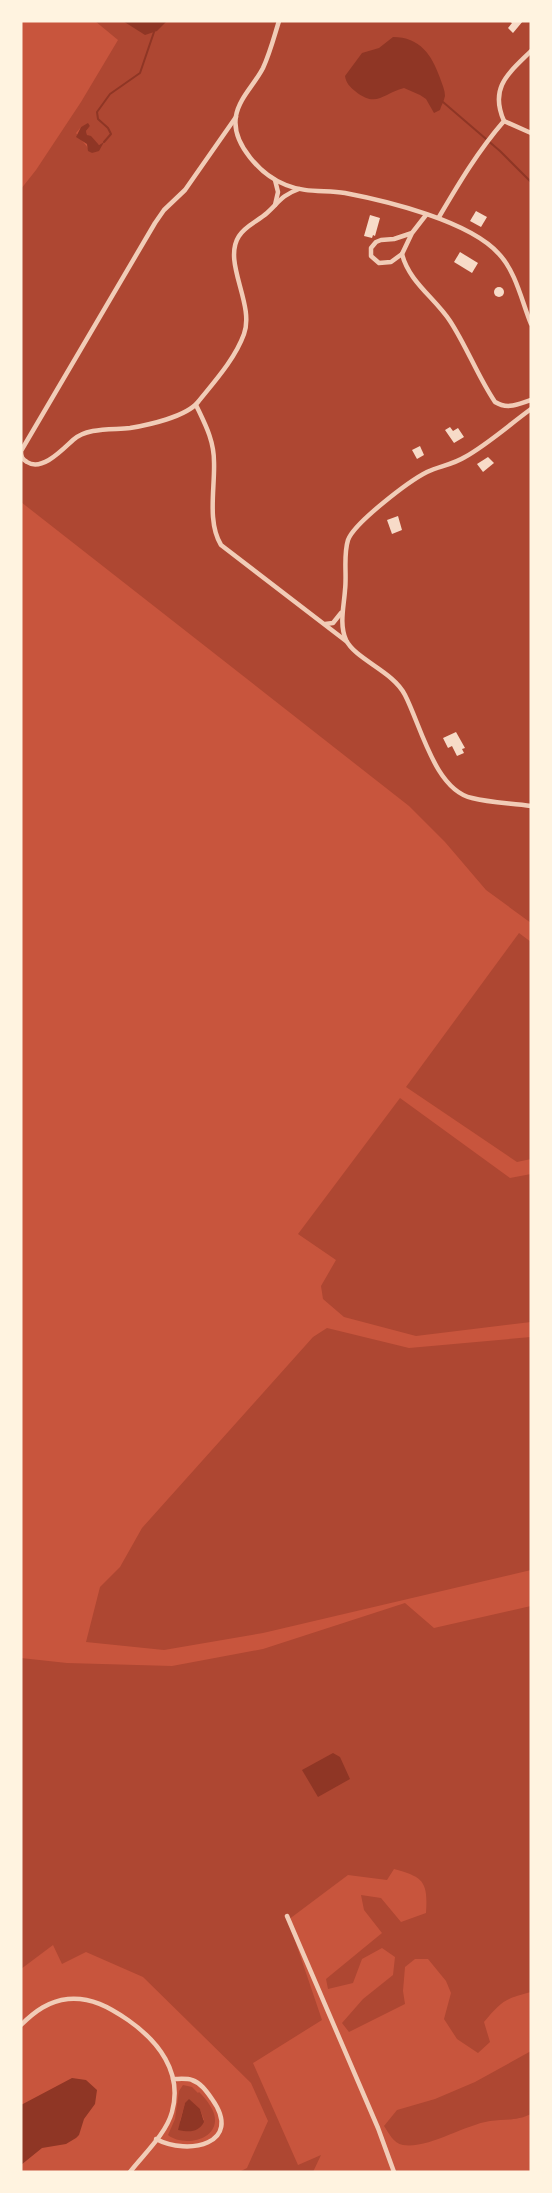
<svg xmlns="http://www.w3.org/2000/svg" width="552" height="2193" font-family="Roboto,sans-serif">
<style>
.green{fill:#ae4732;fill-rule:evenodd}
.water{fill:#8f3625}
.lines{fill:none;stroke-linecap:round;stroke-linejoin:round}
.stream{stroke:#8f3625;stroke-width:2}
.building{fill:#f7dbc8}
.minor{stroke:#f1ccb7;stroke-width:4.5}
</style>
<rect width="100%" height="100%" fill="#c8553d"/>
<g class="green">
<path d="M95 21H531V923L486 890 445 842 409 806 21 502V189L36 170 81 102 118 40ZM88 124 90 126 86 131 87 135 99 145 103 143 92 153 76 133 81 127Z"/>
<polygon points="519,933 531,942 531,1159 517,1162 406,1087"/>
<polygon points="400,1098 510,1178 531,1174 531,1322 416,1336 344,1317 323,1299 321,1286 336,1260 298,1234"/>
<polygon points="327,1328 409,1348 531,1337 531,1570 263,1633 164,1650 86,1642 100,1587 120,1567 142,1528 313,1337"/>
<path d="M405 1603 434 1628 531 1606V1992C504 1999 502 2001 484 2022L490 2042 478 2053 457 2039 444 2019 451 1993 446 1981 428 1959H415L405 1967 403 1991 405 2004 349 2032 342 2023 363 1999 393 1975 395 1957 382 1948 362 1959 353 1983 328 1989 326 1979 382 1933 364 1910 361 1895 381 1898 401 1922 426 1913C428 1882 424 1877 394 1869L387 1880 348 1875 288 1920 322 2020 253 2063 298 2165 321 2155 313 2172H239L247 2168 268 2121 251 2083 143 1977 86 1952 62 1964 53 1945 21 1969V1658L67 1663 172 1666 263 1649Z"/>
<path d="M531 2051V2114C517 2121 505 2119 490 2121 464 2125 428 2149 403 2145 393 2143 389 2133 384 2126L397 2110 435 2099 475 2082Z"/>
<path d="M183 2085 192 2087 198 2093 199 2092C206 2099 216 2111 215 2121 214 2142 181 2146 168 2135L175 2119 179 2091ZM185 2103 200 2109 204 2120 180 2121Z"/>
</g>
<g class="water">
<polygon points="123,21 167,21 157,31 145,35"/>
<path d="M393 37C420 37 432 55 440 78 442 84 445 90 445 96 444 101 441 106 440 110L434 113 426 99 420 95 404 88C383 93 377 109 355 91 350 87 346 83 345 76L362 53 379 48Z"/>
<polygon points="88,123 90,126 86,131 87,135 91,136 99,145 104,142 99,151 92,153 88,151 87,144 76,137 81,127"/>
<polygon points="333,1753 340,1757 350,1779 318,1797 302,1770"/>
<polygon points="72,2078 86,2080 97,2090 95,2104 84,2119 79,2135 76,2138 66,2144 42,2148 21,2165 21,2105"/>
<path d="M189 2099 200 2109 204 2122C198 2133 189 2132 178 2130L185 2103Z"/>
</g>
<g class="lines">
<g class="stream">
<polyline points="443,102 500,151 531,182"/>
<polyline points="104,142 111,134 108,128 98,119 97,112 110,94 140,73 154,32"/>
</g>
</g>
<g class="building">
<polygon points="509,21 523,21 513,33 508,28 512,23"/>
<polygon points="476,211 487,217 481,227 470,221"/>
<polygon points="370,215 380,218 375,236 373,235 372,238 364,236"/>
<polygon points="460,252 478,263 472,273 454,262"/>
<circle cx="499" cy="292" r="5"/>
<polygon points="450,427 453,431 458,428 464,437 454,443 445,430"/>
<polygon points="420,446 424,455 417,459 412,450"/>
<polygon points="488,457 494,463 483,472 477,464"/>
<polygon points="398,516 402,530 392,534 387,520"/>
<polygon points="456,732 465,748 462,749 464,753 457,756 452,746 448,748 443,738"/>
</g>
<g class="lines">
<g class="minor">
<path d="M279 21C274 37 270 53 263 68 255 84 239 98 236 116 231 144 262 176 286 185 305 193 325 190 345 193 387 201 470 221 499 254 516 272 522 302 531 324"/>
<path d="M236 117 185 190 164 210 155 223 21 451C21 457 22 459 27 462 42 472 63 449 73 440 87 427 113 430 130 428 148 425 186 417 198 402 214 382 235 359 244 334 255 304 222 262 239 236 245 226 258 221 267 213 279 202 282 195 299 189"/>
<polyline points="504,121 531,133"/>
<polyline points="275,205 278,192 275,180"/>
<path d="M439 217C459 183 478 151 504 121 489 87 509 73 531 51"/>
<polyline points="412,233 394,239 381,240 376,242 371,248 371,256 379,263 391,262 402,254 412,233 426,215"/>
<path d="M402 254C409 282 435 298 450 321 467 347 478 377 495 402 508 410 518 404 531 400"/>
<path d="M196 405C205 424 214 440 214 462 215 488 207 522 221 545L346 641"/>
<path d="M531 409C509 425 488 444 465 457 452 465 439 466 427 472 409 481 354 523 348 540 343 556 347 574 345 590 344 606 339 624 346 640 356 660 393 671 405 695 421 726 435 790 472 798 491 803 512 803 531 806"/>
<polyline points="325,624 333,623 341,613"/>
<polyline points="287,1916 378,2128 394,2172"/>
<path d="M21 2025C35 2011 49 2001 68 1999 91 1997 109 2007 128 2020 158 2041 183 2072 172 2112 166 2134 144 2154 130 2172"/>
<path d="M156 2139C188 2156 244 2144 212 2099 207 2092 201 2083 192 2080 187 2078 179 2079 173 2079"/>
</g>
</g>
<rect width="552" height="2193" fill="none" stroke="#fff3e0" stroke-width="45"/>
</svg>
